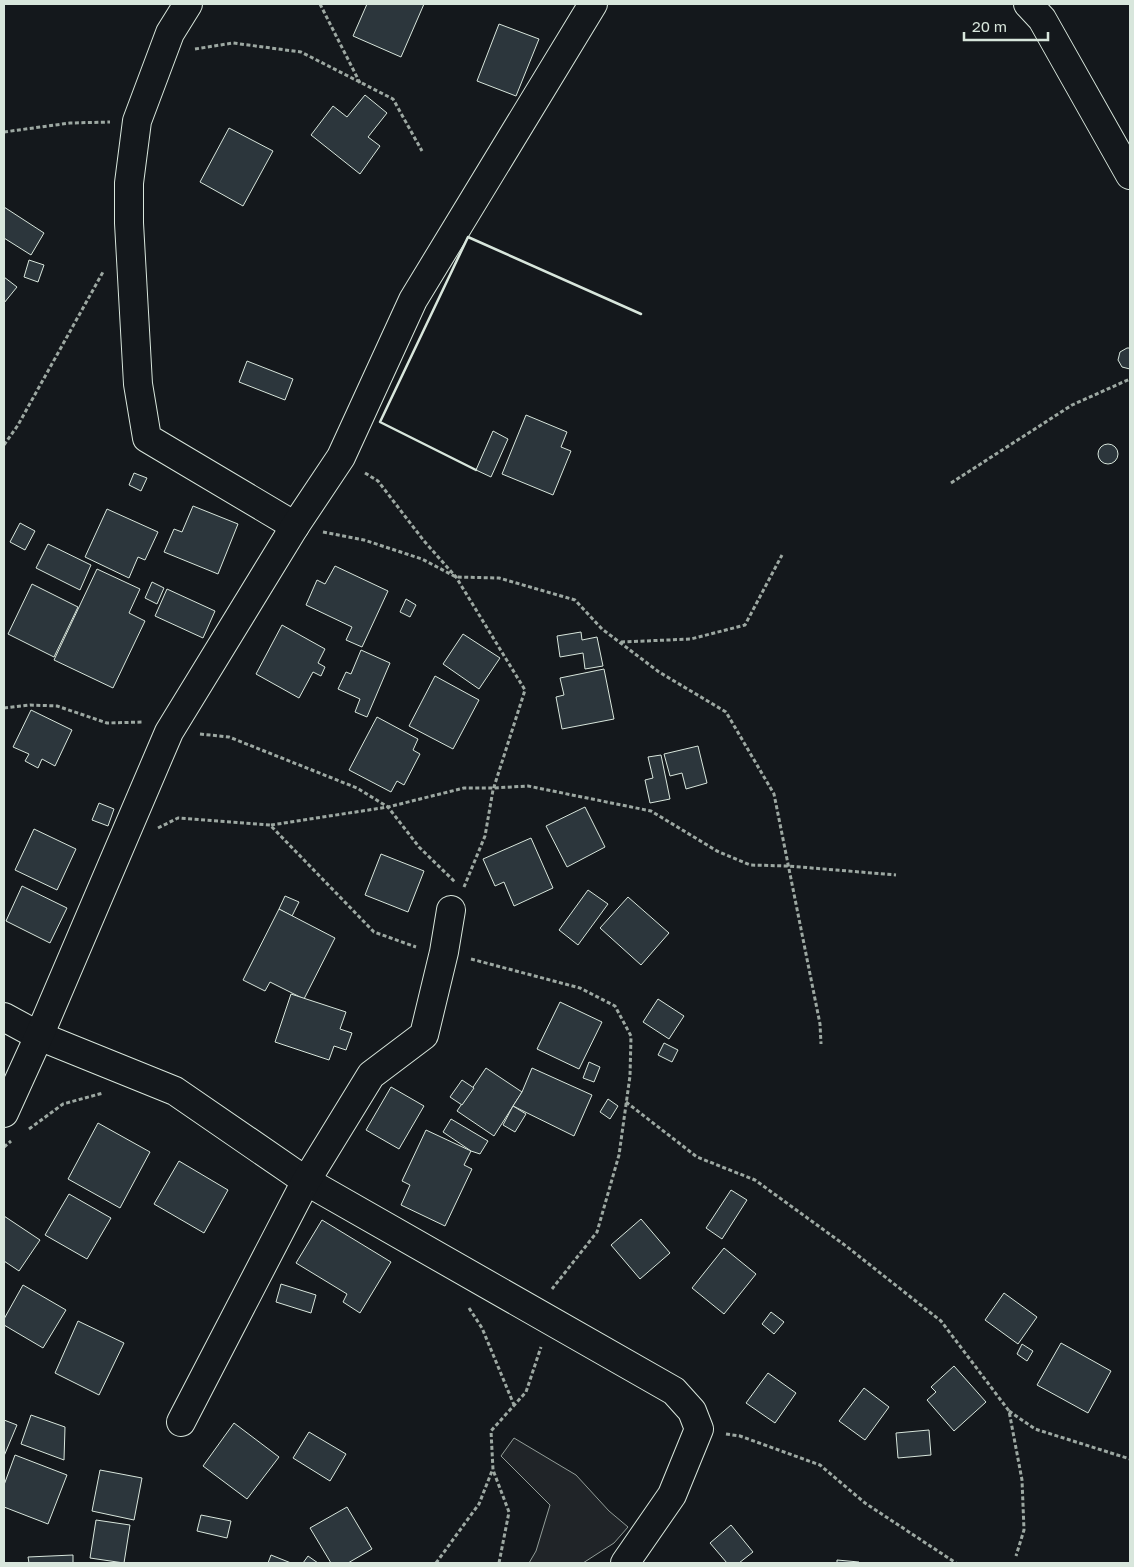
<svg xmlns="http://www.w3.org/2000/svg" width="1134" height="1567" font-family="'Golos Text',sans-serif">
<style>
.green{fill:#202428;stroke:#939e99}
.building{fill:#2c363c;stroke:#d8e6dc}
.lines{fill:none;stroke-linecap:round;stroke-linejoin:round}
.minor-casing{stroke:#d8e6dc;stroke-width:30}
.path{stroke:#9da8a2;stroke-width:3;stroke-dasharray:4 2.5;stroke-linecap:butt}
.minor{stroke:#14181c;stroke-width:28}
.wall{stroke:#d8e6dc;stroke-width:2.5}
</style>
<rect width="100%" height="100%" fill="#14181c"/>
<polygon class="green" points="514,1438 576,1475 609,1511 628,1527 614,1543 583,1563 529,1563 536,1551 550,1505 501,1456"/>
<g class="building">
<polygon points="367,4 424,4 401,57 353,36"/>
<polygon points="499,24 539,39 516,96 477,81"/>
<polygon points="365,95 387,113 368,137 380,146 360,174 311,135 333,106 347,117"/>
<polygon points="229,128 273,151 243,206 200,182"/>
<polygon points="4,207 44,233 31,255 4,238"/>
<polygon points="29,260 44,265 38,282 24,277"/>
<polygon points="4,277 17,287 4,303"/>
<polygon points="1127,348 1130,348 1130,369 1122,367 1118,360 1120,352"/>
<polygon points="247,361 293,379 285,400 239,382"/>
<polygon points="526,415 567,432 561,447 571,451 553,495 502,474"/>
<polygon points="493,431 508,439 491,477 476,470"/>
<circle cx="1108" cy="454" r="10"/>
<polygon points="134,473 147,478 141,491 129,485"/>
<polygon points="193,506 238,524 218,574 164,552 174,529 182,532"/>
<polygon points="107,509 158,532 145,560 138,557 129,578 85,557"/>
<polygon points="20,523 35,531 25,550 10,542"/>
<polygon points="48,544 91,565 80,590 36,568"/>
<polygon points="335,566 388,591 362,647 346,640 352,627 306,605 317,580 325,584"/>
<polygon points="97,569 140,589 129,613 145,621 113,688 54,660"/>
<polygon points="152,582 164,588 157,604 145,598"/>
<polygon points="32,584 78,607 54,657 8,634"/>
<polygon points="167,589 215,611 203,638 155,616"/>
<polygon points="406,599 416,605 410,617 400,612"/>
<polygon points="282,625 325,649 318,663 325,667 321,676 313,672 299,698 256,674"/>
<polygon points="581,632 582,640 597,637 603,666 585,669 583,653 560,657 557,636"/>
<polygon points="463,634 500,658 479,689 443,664"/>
<polygon points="361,650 390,663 367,717 355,712 360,699 338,689 346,672 351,674"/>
<polygon points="604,669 614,719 562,729 556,697 564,695 560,678"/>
<polygon points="435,676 479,700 453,749 409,726"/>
<polygon points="31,710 72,730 55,766 42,759 38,768 25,761 29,754 13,747"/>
<polygon points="377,717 418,739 413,750 420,754 404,785 397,781 391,792 349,770"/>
<polygon points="698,746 707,783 686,789 682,773 670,776 664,754"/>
<polygon points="661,755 670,799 650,803 645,780 653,778 648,757"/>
<polygon points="99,803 114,809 108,826 92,820"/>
<polygon points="585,807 605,847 567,867 546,826"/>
<polygon points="34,829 76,849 57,890 15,870"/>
<polygon points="531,838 553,888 514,906 504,882 495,886 483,859"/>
<polygon points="381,854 424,871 408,912 365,895"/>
<polygon points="22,886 67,908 50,943 6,921"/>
<polygon points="588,890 608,904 578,945 559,930"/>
<polygon points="285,896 299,902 292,916 279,909"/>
<polygon points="628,897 669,933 641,965 600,928"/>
<polygon points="279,909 335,938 304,999 270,982 265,991 243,980"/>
<polygon points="291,994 346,1012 340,1029 352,1033 346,1050 334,1046 329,1060 275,1042"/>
<polygon points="658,999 684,1016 669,1039 643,1022"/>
<polygon points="560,1002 602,1022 579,1069 537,1049"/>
<polygon points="664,1043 678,1050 672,1062 658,1055"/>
<polygon points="589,1062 600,1067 594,1082 583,1078"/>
<polygon points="486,1068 522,1092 494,1136 457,1111"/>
<polygon points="532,1068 592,1095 574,1136 513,1106 522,1092"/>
<polygon points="462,1080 474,1088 462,1105 450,1097"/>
<polygon points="391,1087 424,1106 399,1149 366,1130"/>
<polygon points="608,1099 618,1106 610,1119 600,1112"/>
<polygon points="513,1106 526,1114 515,1132 503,1125"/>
<polygon points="451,1119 488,1141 480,1154 471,1151 443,1132"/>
<polygon points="98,1123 150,1152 120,1208 68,1179"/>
<polygon points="426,1130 471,1151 464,1165 472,1169 445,1226 401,1205 410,1185 402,1181"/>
<polygon points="179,1161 228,1190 204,1233 154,1204"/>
<polygon points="731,1190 747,1200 722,1239 706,1228"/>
<polygon points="69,1194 111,1218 87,1259 45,1235"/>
<polygon points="4,1216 40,1240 19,1271 4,1261"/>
<polygon points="641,1219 670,1253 640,1279 611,1245"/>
<polygon points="322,1220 391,1262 360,1313 343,1302 347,1294 296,1263"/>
<polygon points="724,1248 756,1274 724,1314 692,1288"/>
<polygon points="281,1284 316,1295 311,1313 276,1302"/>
<polygon points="23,1285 66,1310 43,1348 4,1325 4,1319"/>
<polygon points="1004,1293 1037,1317 1018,1344 985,1320"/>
<polygon points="771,1312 784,1322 774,1334 762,1324"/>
<polygon points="78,1321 124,1343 99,1395 55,1373"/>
<polygon points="1061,1343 1111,1371 1088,1413 1037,1385"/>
<polygon points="1022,1344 1033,1351 1027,1361 1017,1354"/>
<polygon points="954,1366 986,1402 954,1431 927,1400 936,1392 931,1387"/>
<polygon points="768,1373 796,1393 775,1423 746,1403"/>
<polygon points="864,1388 889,1407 865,1440 839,1421"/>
<polygon points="31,1415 65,1427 64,1460 21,1444"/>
<polygon points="4,1420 17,1425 4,1456"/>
<polygon points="234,1423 279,1457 247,1499 203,1466"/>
<polygon points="929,1430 931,1455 898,1458 896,1433"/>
<polygon points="309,1432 346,1454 330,1481 293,1458"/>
<polygon points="15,1455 67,1475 48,1524 4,1507 4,1485"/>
<polygon points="100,1470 142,1478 134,1520 92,1511"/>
<polygon points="347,1507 372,1549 348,1563 331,1563 310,1528"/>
<polygon points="201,1515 231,1521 227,1538 197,1531"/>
<polygon points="96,1520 130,1525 124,1563 90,1558"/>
<polygon points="731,1525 753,1552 739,1563 727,1563 710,1543"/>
<polygon points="73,1555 73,1563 29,1563 28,1557"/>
<polygon points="271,1555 291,1563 268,1563"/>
<polygon points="308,1556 318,1563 303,1563"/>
<polygon points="837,1560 859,1562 859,1563 837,1563"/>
</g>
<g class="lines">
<defs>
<g id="minor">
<polyline points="188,4 170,33 137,121 129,183 129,223 138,384 147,438 295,526"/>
<polyline points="1028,4 1042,19 1130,175"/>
<polyline points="4,1017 39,1036 175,1091 306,1181 674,1391 692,1411 699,1429 672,1495 625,1563"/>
<polyline points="4,1113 39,1036 169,732 295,526 341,457 413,300 593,4"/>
<polyline points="181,1422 306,1181 371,1075 424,1035 444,952 451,910"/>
</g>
</defs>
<use href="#minor" class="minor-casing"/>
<g class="path">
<polyline points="320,4 360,83"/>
<polyline points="195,49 233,43 301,52 393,99 422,151"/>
<polyline points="4,132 70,123 110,122"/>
<polyline points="4,445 18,425 103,272"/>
<polyline points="365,473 378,481 424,541 456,577 525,690 493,790 485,836 464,887"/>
<polyline points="951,483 1072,405 1130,379"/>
<polyline points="323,532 364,540 422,559 456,577 499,578 575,600 602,629 659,672 726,712 774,794 820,1024 821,1044"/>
<polyline points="621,642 691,639 745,625 782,555"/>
<polyline points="4,708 30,705 57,706 107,723 143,722"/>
<polyline points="200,734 229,737 357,788 388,807 419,847 455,882"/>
<polyline points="271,825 388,807 464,788 494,788 528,786 651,811 717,851 750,865 788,866 896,875"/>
<polyline points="158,828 178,818 270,825 374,932 416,947"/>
<polyline points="471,959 580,988 615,1006 631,1036 630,1076 619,1155 597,1232 552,1289"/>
<polyline points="626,1102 697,1157 755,1180 846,1246 941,1321 1009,1411 1022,1480 1024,1530 1016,1556"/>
<polyline points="29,1129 63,1104 103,1093"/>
<polyline points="4,1147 11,1141"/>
<polyline points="469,1308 482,1328 514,1405"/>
<polyline points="1009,1411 1035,1429 1130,1459"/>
<polyline points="726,1434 740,1436 820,1465 865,1503 956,1563"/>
<polyline points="436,1563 479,1504 492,1471"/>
<polyline points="499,1563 509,1512 493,1470 491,1431 526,1392 541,1347"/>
</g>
<use href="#minor" class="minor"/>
<polyline class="wall" points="476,470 380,422 468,237 641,314"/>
</g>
<rect width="1134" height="1567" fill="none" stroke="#d8e6dc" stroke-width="10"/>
<path d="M964 32v8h84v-8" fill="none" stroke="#d8e6dc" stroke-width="2.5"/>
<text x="972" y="32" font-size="15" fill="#d8e6dc" stroke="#14181c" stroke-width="4" paint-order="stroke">20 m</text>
</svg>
